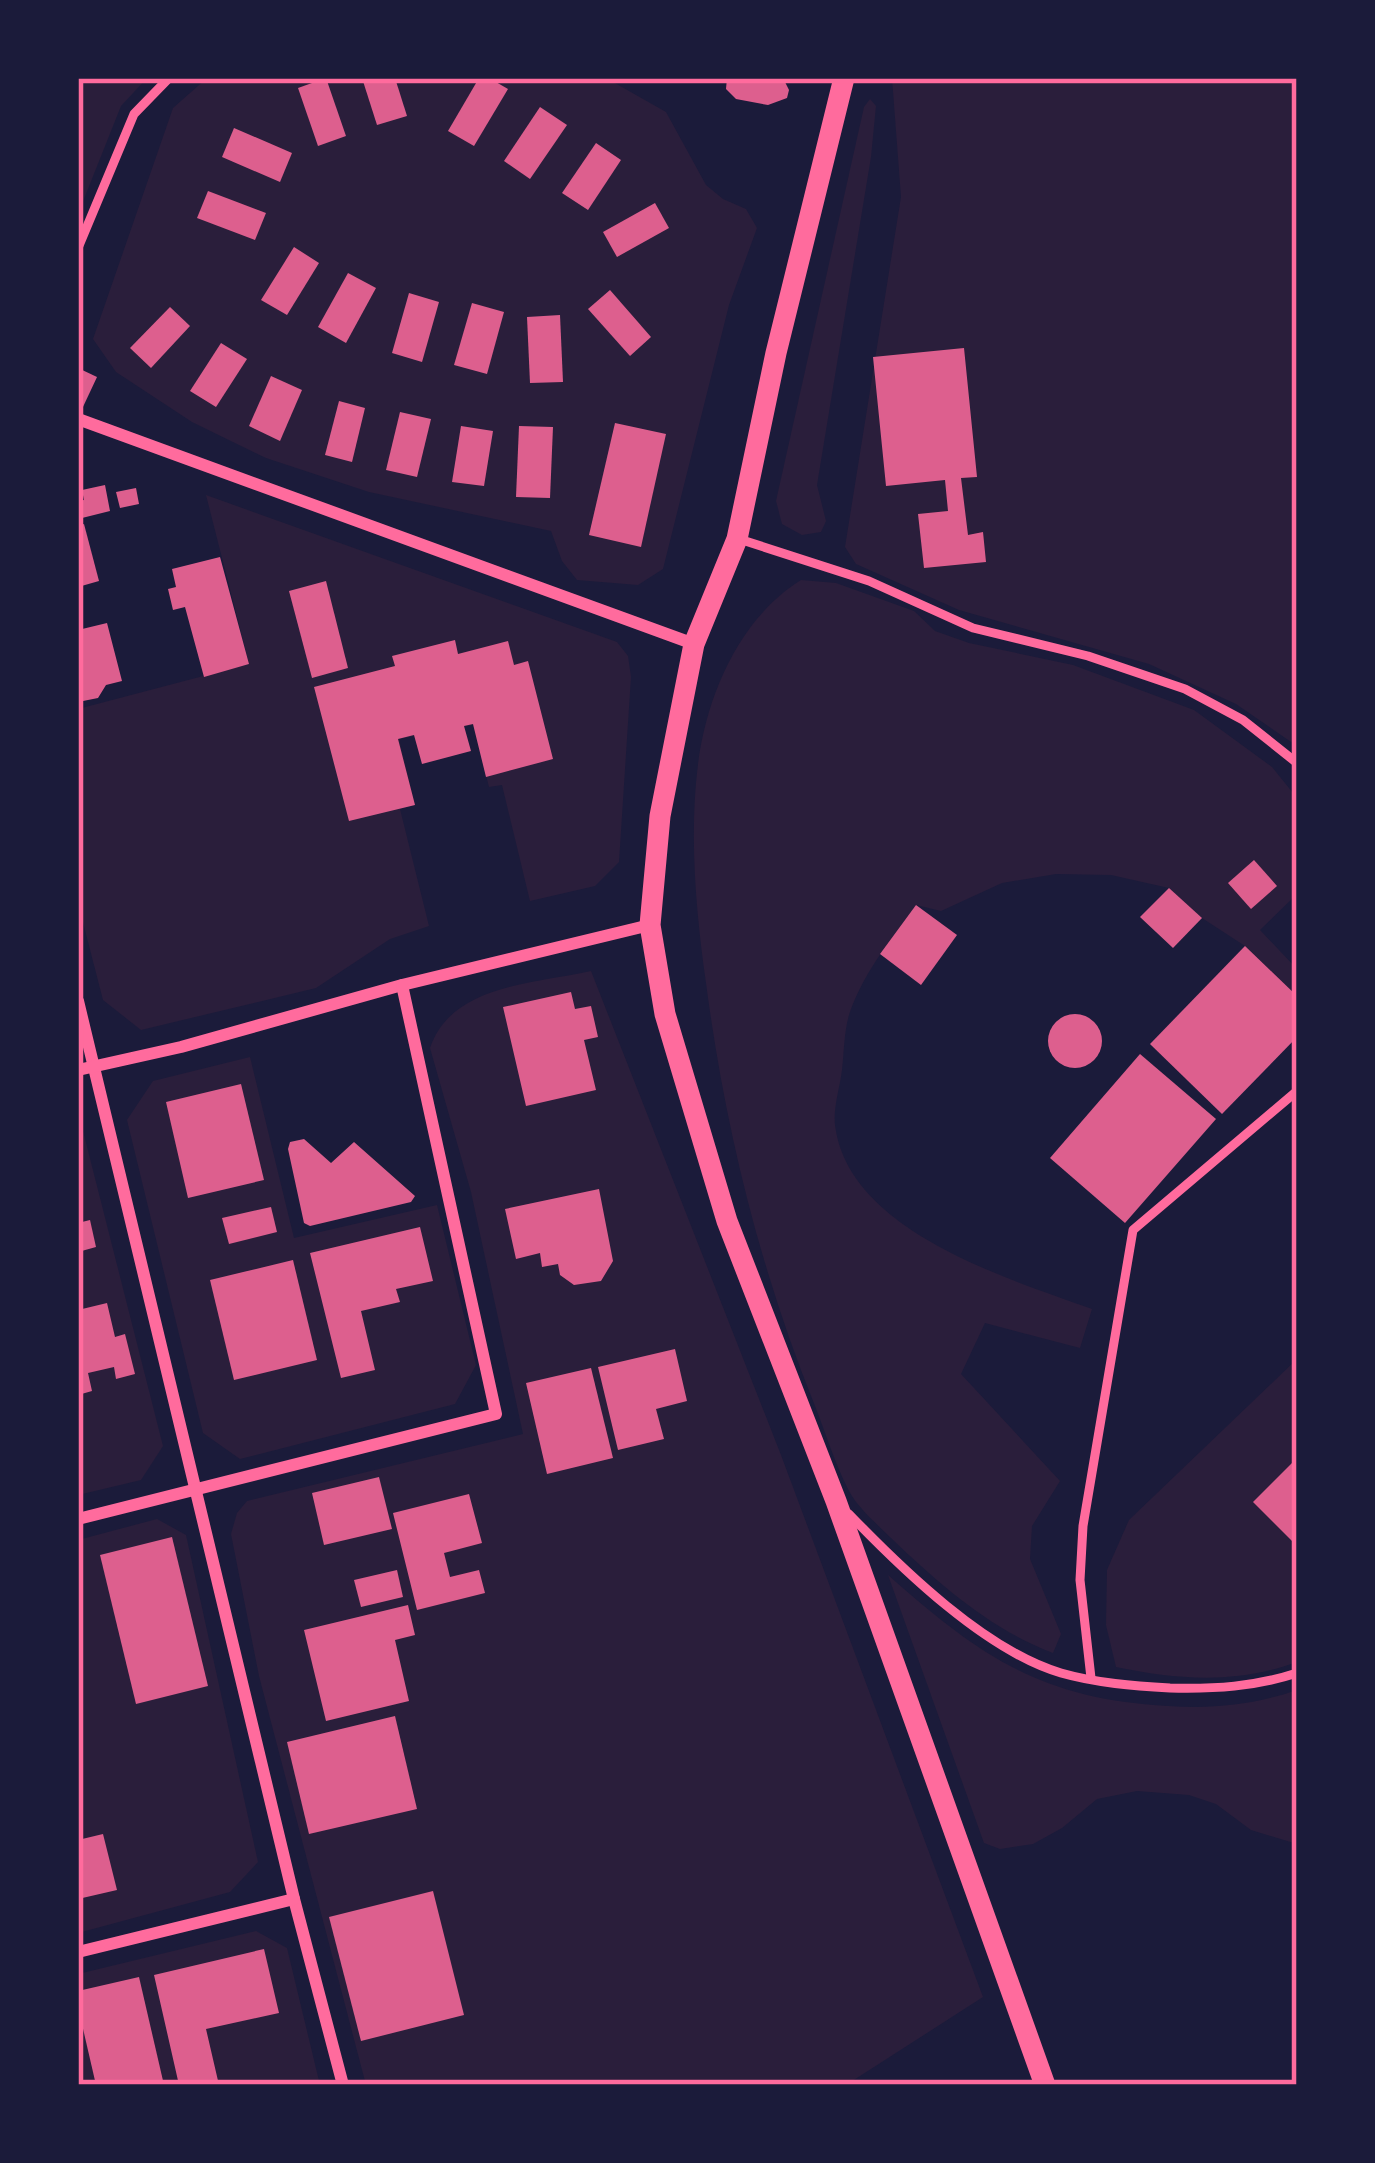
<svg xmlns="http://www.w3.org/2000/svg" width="1375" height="2163" font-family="Commissioner,sans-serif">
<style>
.green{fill:#2a1e3b}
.building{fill:#dd5f8e}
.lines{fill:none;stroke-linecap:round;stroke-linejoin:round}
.service{stroke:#ff6b9d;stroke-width:9}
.minor{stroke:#ff6b9d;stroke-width:12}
.tertiary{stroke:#ff6b9d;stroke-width:21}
.neatline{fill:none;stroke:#ff6b9d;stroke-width:4.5}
</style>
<rect width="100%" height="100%" fill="#1b1b3a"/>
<g class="green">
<polygon points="78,78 147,78 121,106 78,214"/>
<polygon points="207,78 606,78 666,112 706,185 723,199 746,209 757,228 729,305 663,569 638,585 577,580 562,561 551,531 369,492 266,458 192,422 116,372 93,339 173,108"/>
<polygon points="892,78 1297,78 1297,746 1236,704 1149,664 959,610 856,564 845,547 901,197"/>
<polygon points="870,99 876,106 871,157 817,485 826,521 821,532 802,535 782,524 776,501 864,107"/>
<polygon points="206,495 617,642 628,656 631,677 619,862 595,886 530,901 502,785 489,787 473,725 399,739 415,805 400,809 429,926 390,939 316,988 141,1030 103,1000 78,903 78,709 249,664"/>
<path d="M801 580 836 583 914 611 935 631 969 643 1073 665 1194 710 1272 767 1297 798V894L1260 930 1297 969V996L1245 946 1202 918 1169 888 1111 875 1056 874 1002 883 941 911 916 905C891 939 862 975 849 1015 844 1032 844 1053 842 1070 840 1087 833 1108 835 1125 848 1231 1007 1278 1092 1309L1080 1348 985 1323 961 1374 1060 1481 1032 1526 1030 1559 1061 1634 1053 1653C990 1629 939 1584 891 1538 877 1524 858 1508 849 1491 835 1464 826 1434 815 1406 760 1270 725 1128 706 983 696 912 689 836 698 764 707 694 740 618 801 580Z"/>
<path d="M591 971 781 1455 983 1997 846 2085H366L259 1676 231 1534 237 1513 247 1501 523 1434 471 1192 430 1048C452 984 533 984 591 971Z"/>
<polygon points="250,1057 294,1238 437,1205 476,1365 455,1404 240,1459 203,1433 127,1120 153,1081"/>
<polygon points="78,1125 82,1127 163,1446 141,1480 78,1495"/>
<path d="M1297 1359V1662C1237 1684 1178 1680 1116 1667L1106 1625 1107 1570 1129 1520Z"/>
<polygon points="157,1519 186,1535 258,1862 230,1892 78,1933 78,1540"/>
<path d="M888 1575C981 1657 1041 1699 1168 1706 1214 1709 1254 1705 1297 1690V1844L1251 1830 1216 1804 1189 1795 1137 1791 1097 1799 1062 1828 1033 1844 1000 1849 984 1843Z"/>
<polygon points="256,1931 287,1948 320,2085 78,2085 78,1974"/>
</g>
<g class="building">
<polygon points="326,78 346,136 318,146 298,88"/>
<polygon points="362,78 395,78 407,116 377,125"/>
<polygon points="479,78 489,78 508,89 474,146 448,131"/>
<polygon points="727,78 783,78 789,90 787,98 768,105 736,99 726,89"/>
<polygon points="540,107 567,125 530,179 504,161"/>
<polygon points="234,128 292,153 280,182 222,157"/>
<polygon points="596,143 621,160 588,210 562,193"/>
<polygon points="208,191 266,213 255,240 197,218"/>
<polygon points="655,203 669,228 617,257 603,232"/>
<polygon points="294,247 319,263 287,315 261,300"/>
<polygon points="348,273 376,288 346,343 318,327"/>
<polygon points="610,290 651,337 630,356 588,309"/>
<polygon points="409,293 439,302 422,362 392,353"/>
<polygon points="472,303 504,312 487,374 454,365"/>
<polygon points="170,307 190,326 151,368 130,348"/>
<polygon points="560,315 563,382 530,383 527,317"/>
<polygon points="221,343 247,359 216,407 190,391"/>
<polygon points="964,348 977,477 961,478 968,535 983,532 986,562 924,568 918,514 948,511 945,480 886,486 873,357"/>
<polygon points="78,368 97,377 82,409 78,407"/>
<polygon points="271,376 302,390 280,441 249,426"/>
<polygon points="339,401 365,408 352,462 325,455"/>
<polygon points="400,412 431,419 417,477 386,470"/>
<polygon points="615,423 666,434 641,547 589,535"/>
<polygon points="461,426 493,431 484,486 452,482"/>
<polygon points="519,426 553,427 550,498 516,497"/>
<polygon points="105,485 110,511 78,519 78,501 84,500 82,490"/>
<polygon points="136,488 139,504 120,508 116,492"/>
<polygon points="84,524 99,581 78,587 78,526"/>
<polygon points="220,557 249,664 204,677 185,607 173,610 168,589 176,587 172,569"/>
<polygon points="326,581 348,668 312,678 289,591"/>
<polygon points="107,623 122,681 106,685 98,698 78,702 78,630"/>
<polygon points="455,640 458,654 508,641 514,665 528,661 553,759 486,777 473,724 464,726 471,751 422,764 414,735 398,739 415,805 349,821 314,687 395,666 392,656"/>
<polygon points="1254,860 1277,886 1251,909 1228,883"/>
<polygon points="1169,888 1202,918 1173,948 1140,917"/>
<polygon points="916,905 957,935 921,985 880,954"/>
<polygon points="1245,946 1297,996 1297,1037 1222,1114 1150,1044"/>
<polygon points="571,992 575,1009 591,1006 598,1037 584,1040 596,1090 526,1106 503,1007"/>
<circle cx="1075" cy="1041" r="27"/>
<polygon points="1140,1054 1216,1119 1125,1223 1050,1158"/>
<polygon points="241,1084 264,1180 188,1198 166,1102"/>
<polygon points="304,1139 331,1163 354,1142 415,1196 411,1202 310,1226 304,1223 288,1149 290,1142"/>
<polygon points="599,1189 613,1261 601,1281 574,1285 560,1275 558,1264 542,1267 540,1253 516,1259 505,1209"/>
<polygon points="271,1207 277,1232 229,1244 222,1218"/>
<polygon points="90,1220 96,1247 78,1252 78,1223"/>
<polygon points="420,1227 433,1281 396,1289 400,1302 361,1311 375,1370 341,1378 310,1253"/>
<polygon points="293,1260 317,1360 234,1380 210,1280"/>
<polygon points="107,1303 115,1337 125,1334 135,1374 116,1379 114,1367 88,1373 92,1391 78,1395 78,1310"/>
<polygon points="675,1349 687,1401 656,1409 664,1439 618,1450 598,1367"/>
<polygon points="591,1368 613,1458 547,1474 526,1383"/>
<polygon points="1297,1458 1297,1546 1253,1502"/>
<polygon points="379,1477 392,1529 324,1545 312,1493"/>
<polygon points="469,1494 482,1543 444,1553 450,1577 479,1570 485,1593 417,1610 393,1513"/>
<polygon points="172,1537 208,1686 136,1704 100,1555"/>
<polygon points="397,1570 403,1597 361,1607 354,1580"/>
<polygon points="408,1605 415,1635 395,1640 409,1701 326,1721 304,1630"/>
<polygon points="395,1716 417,1809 309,1834 287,1742"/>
<polygon points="103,1834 117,1890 78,1899 78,1840"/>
<polygon points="433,1891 464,2015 361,2041 329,1917"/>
<polygon points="264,1949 279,2013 206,2029 219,2085 179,2085 154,1975"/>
<polygon points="139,1977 164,2085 96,2085 78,2007 78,1991"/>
</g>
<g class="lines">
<g class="service">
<polyline points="78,248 134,114 169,78"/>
<polyline points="739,539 869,581 973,628 1088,656 1185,689 1243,720 1297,763"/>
<path d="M849 1514C902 1569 986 1651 1061 1673 1096 1683 1134 1686 1170 1688 1215 1689 1254 1687 1297 1673"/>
<polyline points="1091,1678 1080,1580 1083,1526 1133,1230 1297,1091"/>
</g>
<g class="minor">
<polyline points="78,419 694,644"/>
<polyline points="78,1001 294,1899 343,2085"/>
<polyline points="78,1070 181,1047 402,985 650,925"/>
<polyline points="78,1519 496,1414 402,985"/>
<polyline points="78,1952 294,1899"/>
</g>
<polyline class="tertiary" points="844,78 776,353 737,539 694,644 660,816 650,925 665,1014 727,1221 836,1501 1045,2085"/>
</g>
<rect width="1375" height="2163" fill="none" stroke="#1b1b3a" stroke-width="162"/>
<rect x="81" y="81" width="1213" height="2001" class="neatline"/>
</svg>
